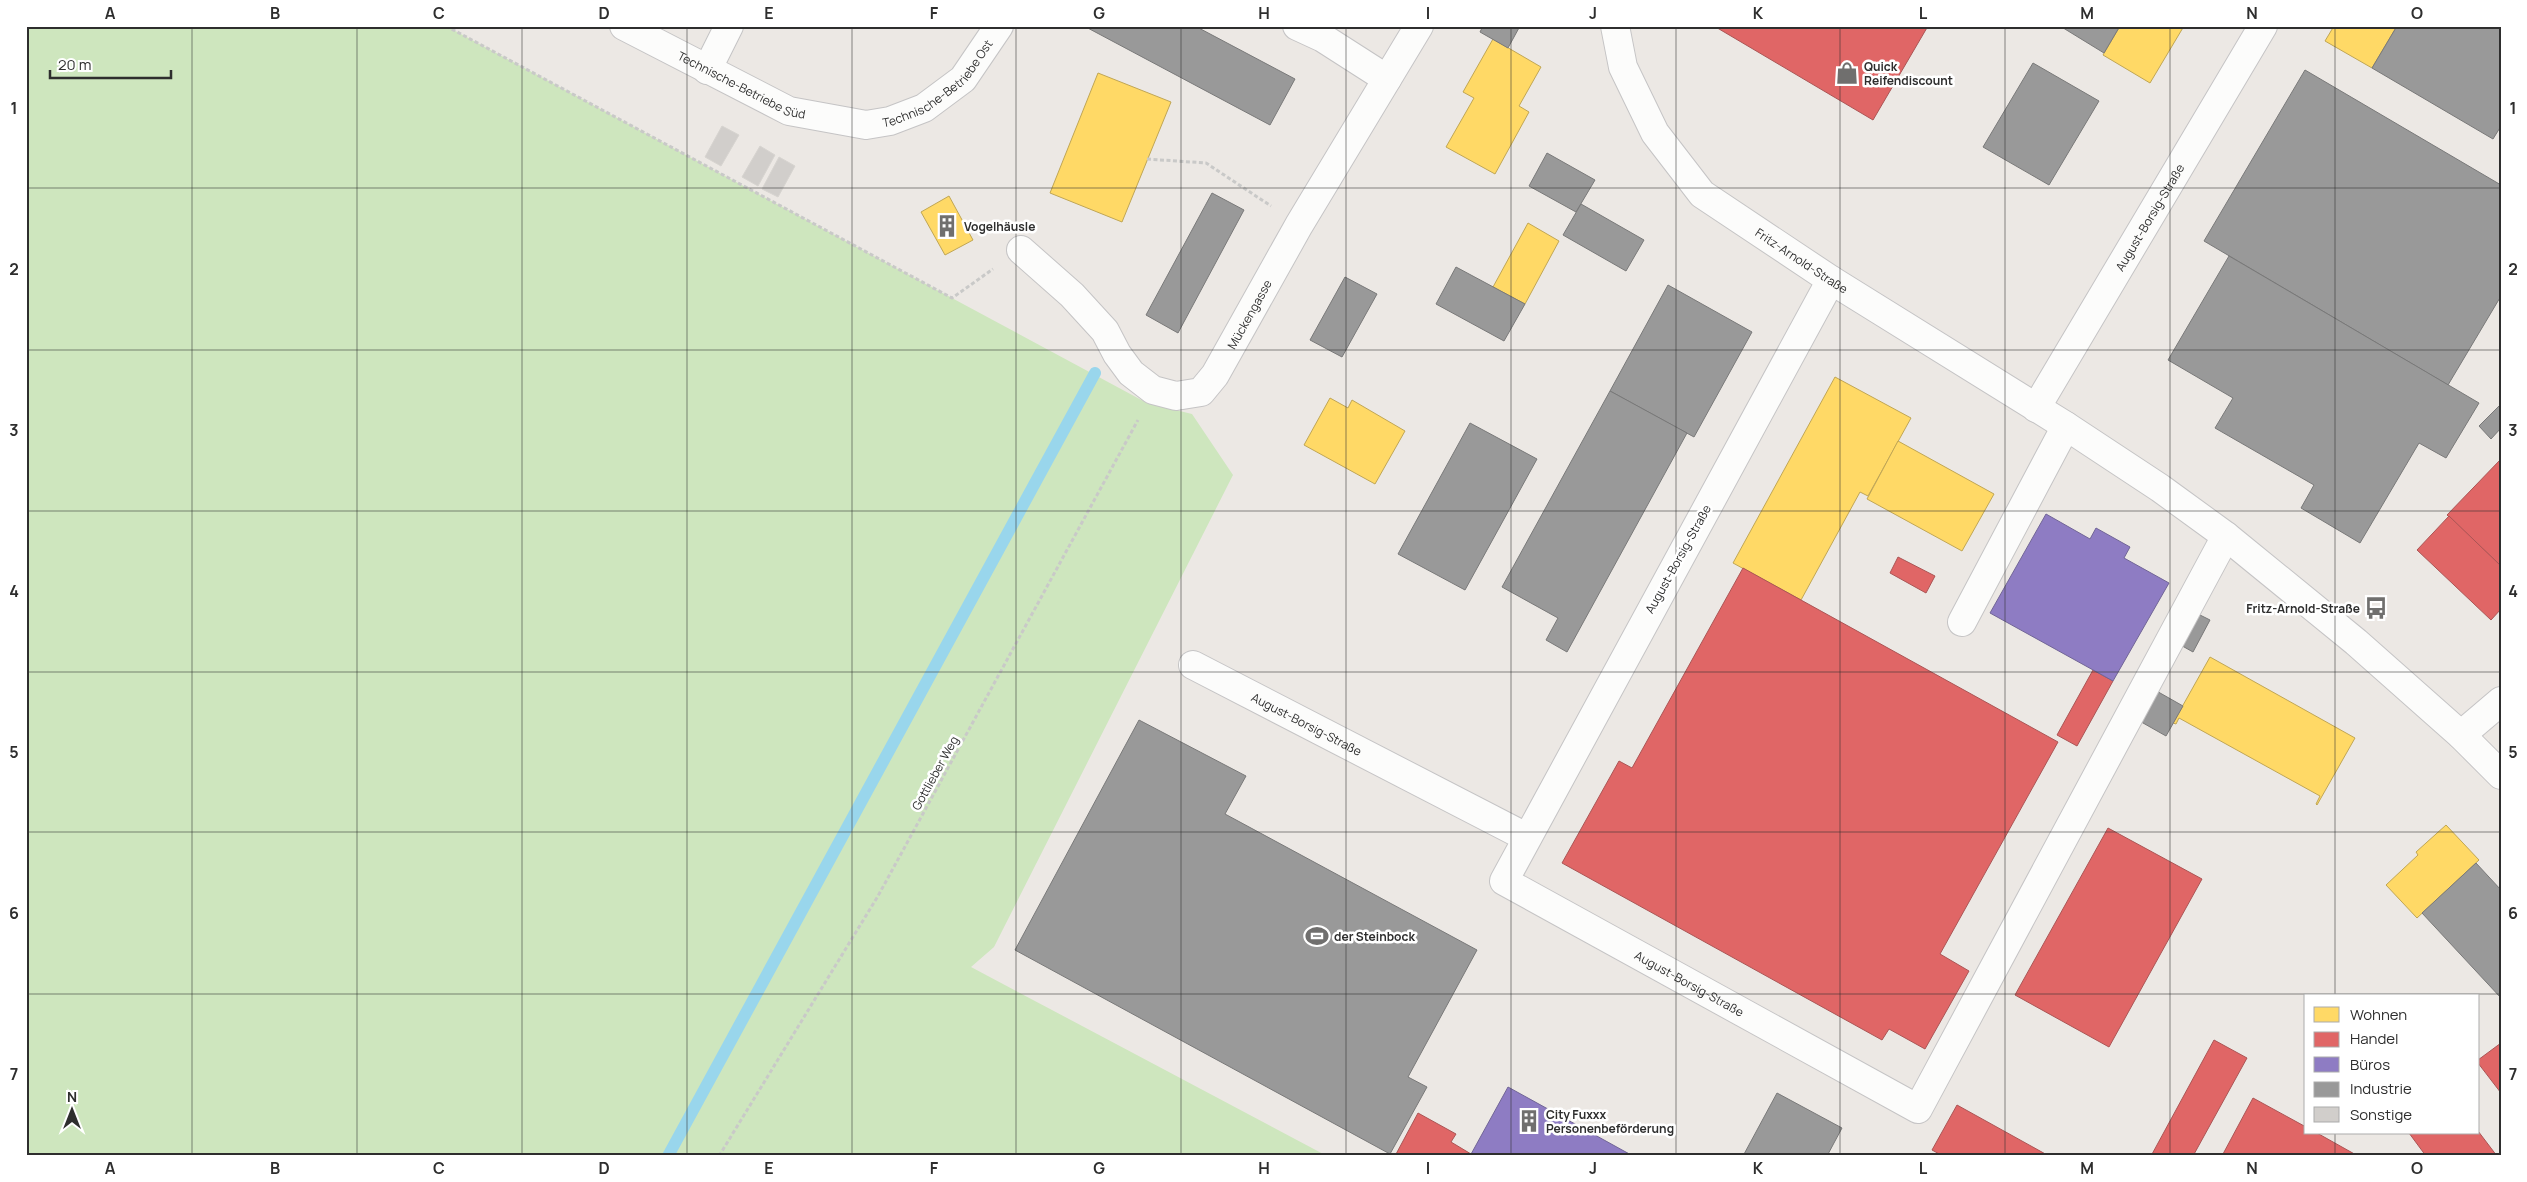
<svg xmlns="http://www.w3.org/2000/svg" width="2527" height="1182" font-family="Manrope,sans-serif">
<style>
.green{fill:#cee6be}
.homes{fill:#ffd966;stroke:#c0a655}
.shops{fill:#e06666;stroke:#ab5555}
.offices{fill:#8e7cc3;stroke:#716596}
.industry{fill:#999;stroke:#797979}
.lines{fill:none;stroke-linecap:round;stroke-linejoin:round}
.stream{stroke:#99d6ec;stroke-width:12}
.building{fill:#d1cecb;stroke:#d7d4d0}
.minor-casing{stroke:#c5c4c5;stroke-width:30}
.path{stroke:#c9c9c8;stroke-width:3;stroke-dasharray:4 2.5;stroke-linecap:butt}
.minor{stroke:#fcfcfb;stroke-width:28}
.grid{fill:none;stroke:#2e2e2e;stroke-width:1;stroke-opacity:0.55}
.labels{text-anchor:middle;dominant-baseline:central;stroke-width:5;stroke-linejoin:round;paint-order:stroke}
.poi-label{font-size:12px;font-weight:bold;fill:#2e2e2e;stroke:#fff;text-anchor:start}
.street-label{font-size:12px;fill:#2e2e2e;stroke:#fff}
.neatline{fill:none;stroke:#2e2e2e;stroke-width:2}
.grid-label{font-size:16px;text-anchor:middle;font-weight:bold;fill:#2e2e2e}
</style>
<rect width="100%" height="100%" fill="#ece8e4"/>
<polygon class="green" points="26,26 446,26 1147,403 1192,414 1233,475 994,947 971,967 1327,1156 668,1156 1038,477 662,1156 26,1156"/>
<g class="homes">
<polygon points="2120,26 2184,26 2150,83 2103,55"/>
<polygon points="2334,26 2397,26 2372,68 2325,41"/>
<polygon points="1493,39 1541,67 1519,106 1529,112 1495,174 1446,147 1474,98 1463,92"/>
<polygon points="1098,73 1171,102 1122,222 1050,193"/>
<polygon points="949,196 973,240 945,255 921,212"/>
<polygon points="1528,223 1559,241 1525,304 1493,287"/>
<polygon points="1835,377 1911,418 1868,496 1860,492 1801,600 1733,563"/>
<polygon points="1330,398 1348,408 1352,400 1405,431 1375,484 1304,445"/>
<polygon points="1898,441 1994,494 1962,551 1867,499"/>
<polygon points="2210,657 2355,738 2317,805 2316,804 2320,796 2179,718 2176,724 2173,723"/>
<polygon points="2446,825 2479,860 2417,918 2386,885 2418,855 2416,852"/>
</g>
<g class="shops">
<polygon points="1714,26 1928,26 1873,120"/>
<polygon points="2501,459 2501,566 2447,515"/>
<polygon points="2449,516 2501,566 2501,609 2491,620 2417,550"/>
<polygon points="1898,557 1935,576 1926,593 1890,573"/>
<polygon points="1743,568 2058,742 1940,954 1969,971 1925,1049 1889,1029 1882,1040 1562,863 1619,761 1632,768"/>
<polygon points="2093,670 2113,681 2077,746 2057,735"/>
<polygon points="2108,828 2202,879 2109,1047 2015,995"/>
<polygon points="2214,1040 2247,1058 2193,1156 2151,1156"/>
<polygon points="2501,1043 2501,1093 2478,1063 2478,1060"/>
<polygon points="2253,1098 2306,1127 2306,1133 2317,1133 2358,1156 2226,1156 2223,1154"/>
<polygon points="1957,1105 2049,1156 1943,1156 1932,1150"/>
<polygon points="1418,1113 1456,1134 1451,1142 1471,1154 1470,1156 1395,1156"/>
<polygon points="2478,1131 2497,1156 2426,1156 2409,1133 2478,1133"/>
</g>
<g class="offices">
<polygon points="2046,514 2090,539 2096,528 2130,547 2124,558 2169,583 2113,681 1990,613"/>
<polygon points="1508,1087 1633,1156 1470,1156"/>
</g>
<g class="industry">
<polygon points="1084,26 1195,26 1295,79 1270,125"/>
<polygon points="1483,26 1520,26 1508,48 1480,32"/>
<polygon points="2060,26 2120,26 2104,53"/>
<polygon points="2397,26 2501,26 2501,126 2493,139 2372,68"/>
<polygon points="2033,63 2099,101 2049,185 1983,147"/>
<polygon points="2305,70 2501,185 2501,296 2448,385 2204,241"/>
<polygon points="1547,153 1595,180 1576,212 1529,186"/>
<polygon points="1212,193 1244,210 1178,333 1146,315"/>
<polygon points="1581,204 1644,240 1626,271 1563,235"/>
<polygon points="2229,256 2479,403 2446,458 2419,443 2360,543 2301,508 2314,485 2215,428 2233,398 2168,360"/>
<polygon points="1456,267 1525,304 1504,341 1436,304"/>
<polygon points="1345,277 1377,294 1342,357 1310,340"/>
<polygon points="1668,285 1752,332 1694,437 1610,391"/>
<polygon points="1610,391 1687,433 1567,652 1546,640 1558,618 1502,587"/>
<polygon points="2501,404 2501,428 2491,439 2479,426"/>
<polygon points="1470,423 1537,459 1465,590 1398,554"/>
<polygon points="2194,612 2210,620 2193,652 2177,643"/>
<polygon points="2153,689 2183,706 2166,736 2136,719"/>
<polygon points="1139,720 1246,776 1225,814 1477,950 1408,1077 1427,1087 1390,1154 1015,950"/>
<polygon points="2476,863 2501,890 2501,998 2422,913"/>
<polygon points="1777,1093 1842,1128 1827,1156 1743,1156"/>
</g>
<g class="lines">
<polyline class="stream" points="668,1156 1095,373"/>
</g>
<g class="building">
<polygon points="722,126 739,135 721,166 705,157"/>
<polygon points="760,146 775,155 758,186 742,177"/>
<polygon points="779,157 795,166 778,197 762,189"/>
</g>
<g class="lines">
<defs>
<g id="minor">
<path id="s1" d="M624 26 789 111 866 125 890 121 924 108 963 79 999 26"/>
<polyline points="1297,26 1323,38 1387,79"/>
<path id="s2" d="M1615 26 1623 67 1655 133 1702 194 1831 280 2066 426 2160 488 2226 536 2356 642 2461 735 2501 775"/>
<polyline points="707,70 729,26"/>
<path id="s3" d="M1021 250 1072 295 1105 331 1117 354 1131 373 1153 390 1176 396 1201 392 1215 375 1299 225 1419 26"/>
<path id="s4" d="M1831 280 1504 881 1918 1109 2226 536"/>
<path id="s5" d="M2036 408 2263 26"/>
<polyline points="1962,622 2066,426"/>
<path id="s6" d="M1193 665 1526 837"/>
<polyline points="2461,735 2501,701"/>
</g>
</defs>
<use href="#minor" class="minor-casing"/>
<g class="path">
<polyline points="446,26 952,298 993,269"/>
<polyline points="1147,159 1206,163 1271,206"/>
<polyline points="719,1156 878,896 1138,420"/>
</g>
<use href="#minor" class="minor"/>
</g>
<path class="grid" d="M192 26V1156M357 26V1156M522 26V1156M687 26V1156M852 26V1156M1016 26V1156M1181 26V1156M1346 26V1156M1511 26V1156M1676 26V1156M1840 26V1156M2005 26V1156M2170 26V1156M2335 26V996M26 188H2501M26 350H2501M26 511H2501M26 672H2501M26 832H2501M26 994H2501M2335 1133V1156"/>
<defs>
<symbol id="shop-bare" viewBox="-9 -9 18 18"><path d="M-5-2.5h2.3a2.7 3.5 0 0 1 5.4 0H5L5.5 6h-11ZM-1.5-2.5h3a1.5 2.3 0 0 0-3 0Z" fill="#706f6e" stroke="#fff" stroke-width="2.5" paint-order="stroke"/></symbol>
<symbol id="building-bare" viewBox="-9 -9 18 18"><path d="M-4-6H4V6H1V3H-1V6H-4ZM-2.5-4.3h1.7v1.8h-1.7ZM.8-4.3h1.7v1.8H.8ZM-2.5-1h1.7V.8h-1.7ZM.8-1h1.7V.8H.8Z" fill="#706f6e" stroke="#fff" stroke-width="2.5" paint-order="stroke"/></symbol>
<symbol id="bus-bare" viewBox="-9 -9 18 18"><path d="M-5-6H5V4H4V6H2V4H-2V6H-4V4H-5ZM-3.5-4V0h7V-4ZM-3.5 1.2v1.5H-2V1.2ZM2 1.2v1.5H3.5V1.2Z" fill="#706f6e" stroke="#fff" stroke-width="2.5" paint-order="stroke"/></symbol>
<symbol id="stadium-bare" viewBox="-9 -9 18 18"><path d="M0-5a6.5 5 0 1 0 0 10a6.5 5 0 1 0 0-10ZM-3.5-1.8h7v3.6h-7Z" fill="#706f6e" stroke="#fff" stroke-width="2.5" paint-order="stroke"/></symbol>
</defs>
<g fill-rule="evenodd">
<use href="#shop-bare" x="1831" y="57" width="32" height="32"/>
<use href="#building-bare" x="931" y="210" width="32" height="32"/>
<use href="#bus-bare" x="2360" y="592" width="32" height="32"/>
<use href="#stadium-bare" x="1301" y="920" width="32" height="32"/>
<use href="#building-bare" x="1513" y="1105" width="32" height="32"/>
</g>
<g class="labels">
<g class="poi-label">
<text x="1864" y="66">Quick<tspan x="1864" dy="14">Reifendiscount</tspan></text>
<text x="964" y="226">Vogelhäusle</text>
<text x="2360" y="608" text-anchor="end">Fritz-Arnold-Straße</text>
<text x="1334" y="936">der Steinbock</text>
<text x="1546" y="1114">City Fuxxx<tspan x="1546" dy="14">Personenbeförderung</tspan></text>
</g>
<g class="street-label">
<text stroke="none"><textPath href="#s1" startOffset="350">Technische-Betriebe Ost</textPath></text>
<text stroke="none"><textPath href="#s1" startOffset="132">Technische-Betriebe Süd</textPath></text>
<text stroke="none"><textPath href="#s5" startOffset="222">August-Borsig-Straße</textPath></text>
<text stroke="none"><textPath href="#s2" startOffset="312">Fritz-Arnold-Straße</textPath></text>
<text stroke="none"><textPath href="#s3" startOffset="335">Mückengasse</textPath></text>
<text transform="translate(1678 559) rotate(-61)">August-Borsig-Straße</text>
<text stroke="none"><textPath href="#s6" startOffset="128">August-Borsig-Straße</textPath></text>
<text transform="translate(935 773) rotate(-61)">Gottlieber Weg</text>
<text stroke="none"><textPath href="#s4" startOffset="896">August-Borsig-Straße</textPath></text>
</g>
</g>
<rect width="2527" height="1182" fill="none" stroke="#ffffff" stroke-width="55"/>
<rect x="2304" y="994" width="175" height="140" fill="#ffffff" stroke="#ababab"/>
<rect x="2314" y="1007" width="25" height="15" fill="#ffd966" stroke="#ababab"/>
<text x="2350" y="1020" font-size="15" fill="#2e2e2e">Wohnen</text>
<rect x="2314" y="1032" width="25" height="15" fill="#e06666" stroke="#ababab"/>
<text x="2350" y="1044" font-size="15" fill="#2e2e2e">Handel</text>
<rect x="2314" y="1057" width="25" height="15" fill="#8e7cc3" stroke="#ababab"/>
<text x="2350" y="1070" font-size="15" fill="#2e2e2e">Büros</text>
<rect x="2314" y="1082" width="25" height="15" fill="#999999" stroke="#ababab"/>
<text x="2350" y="1094" font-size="15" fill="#2e2e2e">Industrie</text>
<rect x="2314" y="1107" width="25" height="15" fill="#d1cecb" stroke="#ababab"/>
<text x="2350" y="1120" font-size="15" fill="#2e2e2e">Sonstige</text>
<g transform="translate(72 1110)" stroke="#ffffff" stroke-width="4" paint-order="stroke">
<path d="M0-4L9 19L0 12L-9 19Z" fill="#2e2e2e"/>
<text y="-8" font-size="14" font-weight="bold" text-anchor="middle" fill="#2e2e2e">N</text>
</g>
<path d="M50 70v8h121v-8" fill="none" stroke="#2e2e2e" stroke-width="2.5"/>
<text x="58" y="70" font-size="15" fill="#2e2e2e" stroke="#ffffff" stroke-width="4" paint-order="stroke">20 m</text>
<rect x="28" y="28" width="2472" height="1126" class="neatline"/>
<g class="grid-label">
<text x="110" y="19">A</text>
<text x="275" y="19">B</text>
<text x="439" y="19">C</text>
<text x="604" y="19">D</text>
<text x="769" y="19">E</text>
<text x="934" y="19">F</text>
<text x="1099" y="19">G</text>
<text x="1264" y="19">H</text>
<text x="1428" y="19">I</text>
<text x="1593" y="19">J</text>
<text x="1758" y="19">K</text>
<text x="1923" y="19">L</text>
<text x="2087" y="19">M</text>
<text x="2252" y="19">N</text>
<text x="2417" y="19">O</text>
<text x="14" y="114">1</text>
<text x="2513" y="114">1</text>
<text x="14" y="275">2</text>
<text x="2513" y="275">2</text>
<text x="14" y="436">3</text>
<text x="2513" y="436">3</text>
<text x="14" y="597">4</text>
<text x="2513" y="597">4</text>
<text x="14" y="758">5</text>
<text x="2513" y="758">5</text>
<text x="14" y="919">6</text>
<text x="2513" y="919">6</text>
<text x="14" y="1080">7</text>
<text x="2513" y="1080">7</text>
<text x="110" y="1174">A</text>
<text x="275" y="1174">B</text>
<text x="439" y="1174">C</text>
<text x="604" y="1174">D</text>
<text x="769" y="1174">E</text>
<text x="934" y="1174">F</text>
<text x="1099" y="1174">G</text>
<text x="1264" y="1174">H</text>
<text x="1428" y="1174">I</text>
<text x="1593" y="1174">J</text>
<text x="1758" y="1174">K</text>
<text x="1923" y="1174">L</text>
<text x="2087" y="1174">M</text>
<text x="2252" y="1174">N</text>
<text x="2417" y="1174">O</text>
</g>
</svg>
